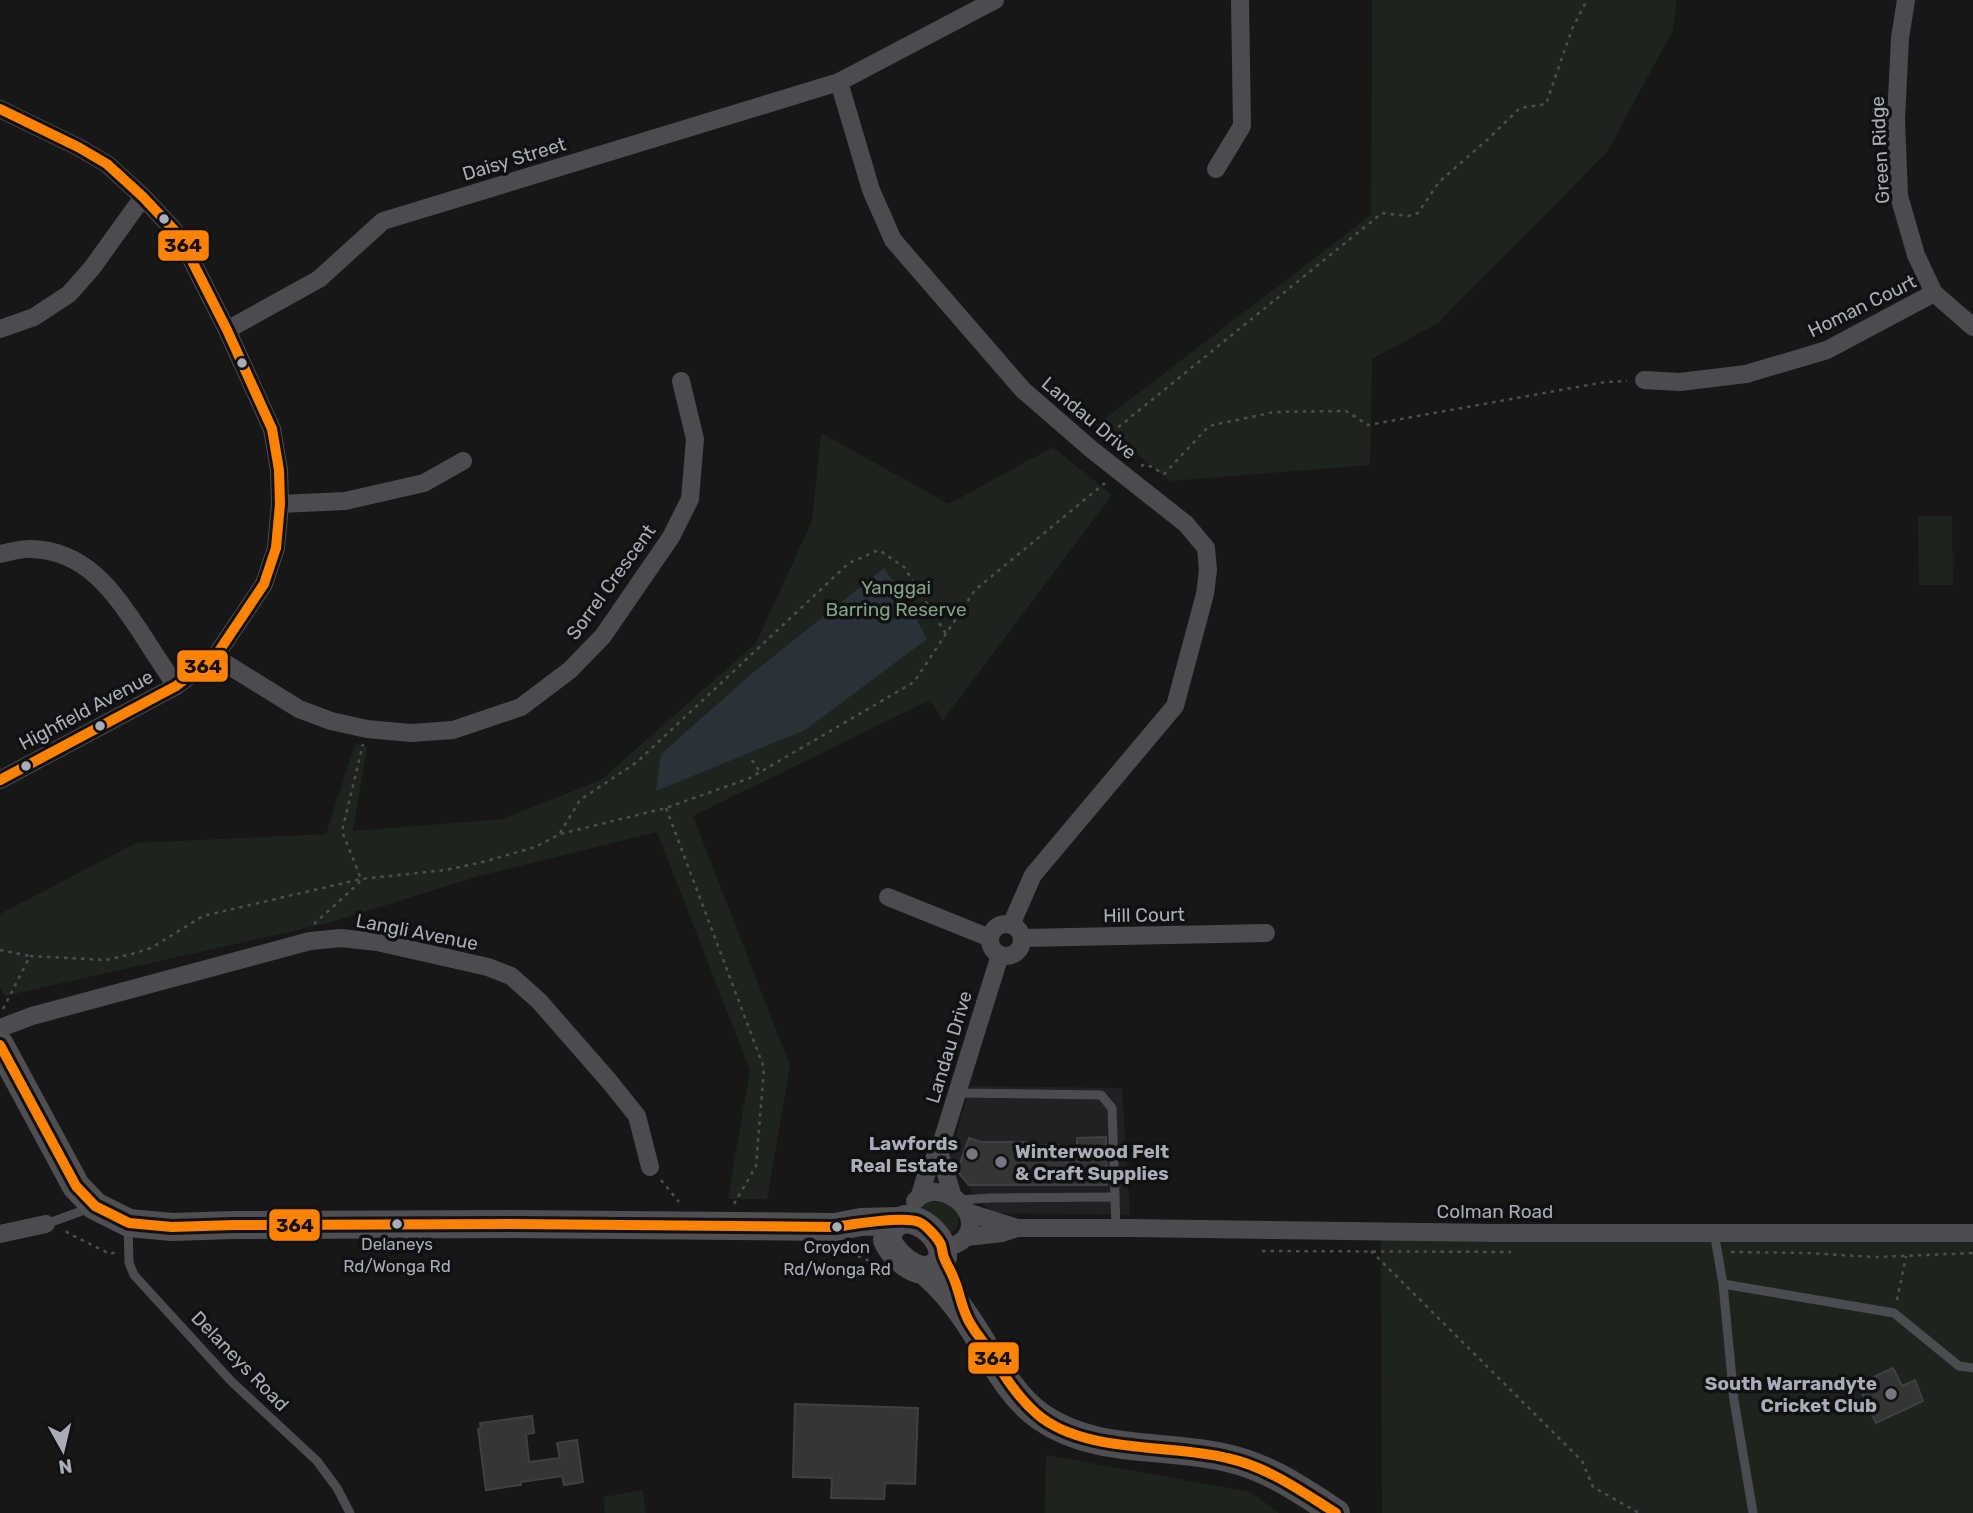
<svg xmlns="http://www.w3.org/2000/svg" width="1973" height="1513" font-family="Rubik,sans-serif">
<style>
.built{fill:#212123}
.green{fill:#1d241e}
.water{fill:#2a3239}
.building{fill:#353536;stroke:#3f4043;stroke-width:2}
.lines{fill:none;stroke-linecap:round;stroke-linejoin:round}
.path{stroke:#4d4e52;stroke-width:2.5;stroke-dasharray:3.5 5;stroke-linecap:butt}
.lane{stroke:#4b4c50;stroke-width:9}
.street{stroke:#4b4c50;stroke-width:18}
.primary{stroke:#4d4f52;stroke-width:28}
.bus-1-casing{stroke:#111113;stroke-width:16}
.bus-1{stroke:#ff8200;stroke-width:10}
.bus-dot{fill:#a8adb8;stroke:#111113;stroke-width:2.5}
.poi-dot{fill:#757880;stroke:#111113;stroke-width:2.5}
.labels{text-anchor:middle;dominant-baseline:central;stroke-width:7;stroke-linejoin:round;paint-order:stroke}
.bus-label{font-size:17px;fill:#a8adb8;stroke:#111113}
.street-label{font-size:19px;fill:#a8adb8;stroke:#111113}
.park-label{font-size:19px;fill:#7fa381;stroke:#111113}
.poi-label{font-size:19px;font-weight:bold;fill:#a8adb8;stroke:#111113;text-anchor:end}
.line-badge{stroke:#111113;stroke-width:2.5}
.pale-badge-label{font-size:19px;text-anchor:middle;font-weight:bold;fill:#111}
</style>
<rect width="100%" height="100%" fill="#171717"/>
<polygon class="built" points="970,1086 1122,1088 1130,1215 992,1213 966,1185 949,1160"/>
<g class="green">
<polygon points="1372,0 1677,0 1673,30 1607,152 1438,323 1372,359 1370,465 1170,481 1099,423 1371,215"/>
<polygon points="821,433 949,504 1053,447 1112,495 943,720 930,700 693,816 790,1066 767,1199 728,1199 750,1070 657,832 475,877 332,922 5,996 0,987 0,914 136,843 326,834 355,744 367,746 353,831 503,819 601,780 756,643 812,521"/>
<polygon points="1918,516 1952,516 1953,585 1919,585"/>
<polygon points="946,1197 959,1214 957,1228 949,1236 918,1212 920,1203"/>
<polygon points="1381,1232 1973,1235 1973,1513 1382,1513"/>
<polygon points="1046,1455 1251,1492 1279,1513 1045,1513"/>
<polygon points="643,1490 646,1513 605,1513 603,1497"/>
</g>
<polygon class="water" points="884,568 905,598 927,639 805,730 656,791 661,754 755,671"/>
<g class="building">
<polygon points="1106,1137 1107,1185 969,1185 957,1171 969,1138 981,1142 1029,1142 1029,1145 1077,1146 1077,1138"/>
<polygon points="1893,1368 1902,1386 1915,1380 1923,1401 1876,1423 1858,1384"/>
<polygon points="795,1404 918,1408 915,1484 885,1483 884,1499 831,1498 832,1478 793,1477"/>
<polygon points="532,1416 534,1433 526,1434 529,1462 560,1458 557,1443 577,1440 583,1482 564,1485 562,1476 521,1482 521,1485 486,1490 478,1429 481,1428 480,1423"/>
</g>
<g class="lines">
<g class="path">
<polyline points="1105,438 1382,213 1408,216 1418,213 1439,182 1487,140 1520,108 1546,104 1572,29 1587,0"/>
<polyline points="1141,466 1146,464 1164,474 1209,426 1274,412 1346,411 1368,425 1605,382 1627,381"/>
<polyline points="752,760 760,772"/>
<polyline points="666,808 764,1068 756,1166 734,1204"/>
<polyline points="560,833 580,800 637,762 849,563 879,550 904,567 946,634"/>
<polyline points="314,924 358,884 361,879 342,831 363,744"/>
<polyline points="0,950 30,956"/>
<polyline points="3,1009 30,956 106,960 132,954 151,948 203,916 361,879 446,870 487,861 535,847 560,834 666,808 750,778 914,682 975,590 1105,483"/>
<polyline points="661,1180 679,1202"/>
<polyline points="66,1231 68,1233 110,1254 116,1252"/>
<polyline points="833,1250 861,1257 873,1263"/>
<polyline points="1262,1251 1511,1252"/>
<polyline points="1371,1251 1582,1461 1593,1487 1639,1513"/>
<polyline points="1731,1252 1806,1253 1877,1257 1973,1253"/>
<polyline points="1897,1300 1906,1256"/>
</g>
<g class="lane">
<polyline points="957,1093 1101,1095 1112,1108 1115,1197"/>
<polyline points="958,1200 991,1198 1115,1197 1116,1228"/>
<polyline points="46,1224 90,1208"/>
<polyline points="128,1226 129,1263 134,1275 231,1381 317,1461 337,1488 350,1513"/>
<polyline points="1714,1232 1723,1284 1894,1313 1959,1366 1973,1368"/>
<polyline points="1723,1284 1734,1400 1753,1513"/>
</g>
<g class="street">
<polyline points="995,0 839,82 871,190 893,240 1023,390 1091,449 1186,524 1206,548 1208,570 1205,594 1175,706 1033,875 1011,925"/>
<polyline points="1906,0 1900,38 1896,119 1899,196 1916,255 1934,293 1973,327"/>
<polyline points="0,109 78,147 107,164 143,197 174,230 191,259 227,330 272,429 279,470 280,504 276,548 264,584 215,657 176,686 0,780"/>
<polyline points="1216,169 1242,126 1240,0"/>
<polyline points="0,329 34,317 69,294 92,268 143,197"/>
<polyline points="227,330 319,279 383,221 839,82"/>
<polyline points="1644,380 1680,382 1746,374 1827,350 1934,293"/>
<polyline points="280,504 345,501 424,483 463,461"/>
<path d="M0 554C10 552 22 548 32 549 86 551 113 591 140 631 152 650 164 668 176 686"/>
<polyline points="215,657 299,709 331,721 367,729 411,733 453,730 521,707 570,670 603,636 671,537 690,499 695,439 681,381"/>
<polyline points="888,897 990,938"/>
<circle cx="1006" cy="940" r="16"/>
<polyline points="1023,938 1266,933"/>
<polyline points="0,1028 32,1016 310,941 341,938 377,942 488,967 511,976 539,1001 609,1081 637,1116 650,1167"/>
<polyline points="939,1151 953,1197"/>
<polyline points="920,1195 928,1169 939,1151 1000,955"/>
<path d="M915 1201C939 1174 987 1213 964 1239 958 1245 950 1247 943 1249"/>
<polyline points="967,1212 1017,1228"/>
<polyline points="0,1234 46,1224"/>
<polyline points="966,1237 1002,1233 1017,1228 1129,1228 1499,1233 1973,1233"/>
</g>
<g class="primary">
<polyline points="0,1045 76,1186 95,1206 129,1223 172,1227 234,1225 513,1224 835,1227 861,1222 898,1221"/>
<path d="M905 1219C924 1220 943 1237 943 1257 928 1286 896 1260 887 1240 888 1228 894 1222 905 1219Z"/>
<path d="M925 1271C941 1285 955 1301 967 1319 989 1351 1008 1394 1041 1417 1096 1455 1165 1443 1227 1458 1268 1467 1301 1490 1336 1513"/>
</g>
<defs>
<g id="bus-1">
<polyline points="0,109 78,147 107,164 143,197 174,230 191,259 227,330 272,429 279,470 280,504 276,548 264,584 215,657 176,686 0,780"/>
<path d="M0 1045 76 1186 95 1206 129 1223 172 1227 234 1225 513 1224 835 1227C852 1224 905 1216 919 1222 926 1225 938 1238 941 1245 943 1250 942 1255 945 1260 948 1267 952 1273 954 1279 959 1291 961 1304 966 1315 970 1326 979 1336 986 1346 1001 1370 1015 1395 1037 1414 1083 1454 1172 1444 1227 1458 1268 1467 1301 1491 1336 1513"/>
</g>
</defs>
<use href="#bus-1" class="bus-1-casing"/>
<use href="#bus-1" class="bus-1"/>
</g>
<g class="bus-dot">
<circle cx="164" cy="219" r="6"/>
<circle cx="242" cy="363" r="6"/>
<circle cx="100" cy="726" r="6"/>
<circle cx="26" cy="766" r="6"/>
<circle cx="397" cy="1224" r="6"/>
<circle cx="837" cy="1227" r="6"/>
</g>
<g class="poi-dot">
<circle cx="972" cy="1154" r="7"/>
<circle cx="1001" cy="1162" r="7"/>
<circle cx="1891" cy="1394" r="7"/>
</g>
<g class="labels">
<g class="bus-label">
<text x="397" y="1244">Delaneys<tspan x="397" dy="22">Rd/Wonga Rd</tspan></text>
<text x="837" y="1247">Croydon<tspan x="837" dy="22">Rd/Wonga Rd</tspan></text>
</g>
<g class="street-label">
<text transform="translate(1880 150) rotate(-93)">Green Ridge</text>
<text transform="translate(514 159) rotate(-17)">Daisy Street</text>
<text transform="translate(1862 306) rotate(-26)">Homan Court</text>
<text transform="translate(1089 418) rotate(40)">Landau Drive</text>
<text transform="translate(611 582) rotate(-54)">Sorrel Crescent</text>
<text transform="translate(86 710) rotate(-28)">Highfield Avenue</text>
<text transform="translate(1144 915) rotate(-1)">Hill Court</text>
<text transform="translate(417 932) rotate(11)">Langli Avenue</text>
<text transform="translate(949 1047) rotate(-73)">Landau Drive</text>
<text x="1495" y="1211">Colman Road</text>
<text transform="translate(240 1361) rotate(46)">Delaneys Road</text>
</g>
<g class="park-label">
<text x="896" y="587">Yanggai<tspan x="896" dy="22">Barring Reserve</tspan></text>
</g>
<g class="poi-label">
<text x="958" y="1143">Lawfords<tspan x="958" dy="22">Real Estate</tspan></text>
<text x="1015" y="1151" text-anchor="start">Winterwood Felt<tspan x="1015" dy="22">&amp; Craft Supplies</tspan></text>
<text x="1877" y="1383">South Warrandyte<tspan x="1877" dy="22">Cricket Club</tspan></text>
</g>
</g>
<g class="line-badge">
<rect x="157" y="229" width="53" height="33" rx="7" fill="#ff8200"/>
<rect x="176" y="649" width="53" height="34" rx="7" fill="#ff8200"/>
<rect x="268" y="1208" width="53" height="34" rx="7" fill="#ff8200"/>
<rect x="967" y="1341" width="53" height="34" rx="7" fill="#ff8200"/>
</g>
<g class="pale-badge-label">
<text x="183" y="252">364</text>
<text x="203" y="673">364</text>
<text x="295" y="1232">364</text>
<text x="993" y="1365">364</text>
</g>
<g transform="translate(63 1450) rotate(172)" stroke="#111113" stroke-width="5" paint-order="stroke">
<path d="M0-5L12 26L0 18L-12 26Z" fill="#a8adb8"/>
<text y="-10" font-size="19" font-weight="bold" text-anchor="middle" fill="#a8adb8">N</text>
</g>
</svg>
